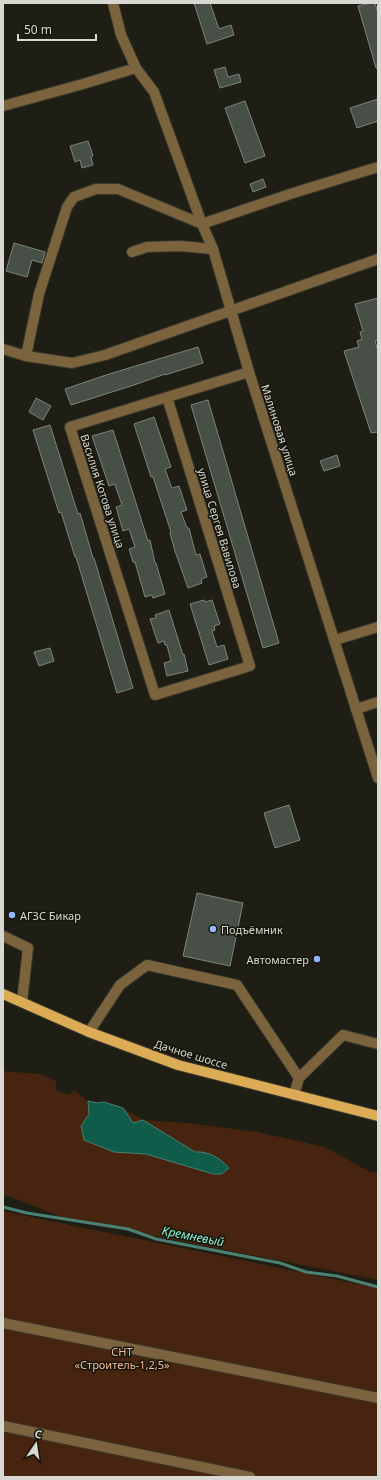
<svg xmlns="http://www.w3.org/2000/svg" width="381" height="1480" font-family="'Noto Sans',sans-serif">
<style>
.green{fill:#46240f}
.water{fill:#0e5c49;stroke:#4a8172}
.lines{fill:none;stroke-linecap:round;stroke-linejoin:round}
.stream{stroke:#4a8172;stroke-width:3}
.building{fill:#474f46;stroke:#7c857b}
.minor-casing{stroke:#38382e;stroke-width:12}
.major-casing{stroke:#38382e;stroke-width:12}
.minor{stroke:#7b643d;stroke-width:10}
.major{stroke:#dbab56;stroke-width:10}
.poi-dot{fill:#92b7fd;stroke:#15150b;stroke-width:1.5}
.labels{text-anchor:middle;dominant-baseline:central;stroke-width:3;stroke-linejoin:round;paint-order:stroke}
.street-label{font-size:11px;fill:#d7d8d1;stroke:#15150b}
.poi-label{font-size:11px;fill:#d7d8d1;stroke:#15150b;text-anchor:start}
.park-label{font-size:11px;fill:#f7b895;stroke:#15150b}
.water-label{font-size:12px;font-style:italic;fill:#90f7d7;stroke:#15150b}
</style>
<rect width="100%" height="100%" fill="#1e1e14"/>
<g class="green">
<polygon points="3,1071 40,1074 56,1081 56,1090 68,1095 75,1091 88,1101 97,1103 104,1102 123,1108 143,1120 187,1123 257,1132 325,1147 370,1172 378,1172 378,1280 64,1218 3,1194"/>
<polygon points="3,1211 60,1223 378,1288 378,1477 3,1477"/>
</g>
<path class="water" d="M88 1101 97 1103 104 1102 123 1108 133 1123 143 1120 195 1152C209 1151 220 1158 229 1168L222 1174H213L146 1154 114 1152 84 1140 81 1126 89 1114Z"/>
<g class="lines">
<polyline class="stream" points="3,1207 27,1213 128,1229 156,1239 280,1263 306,1272 337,1276 378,1287"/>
</g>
<g class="building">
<polygon points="194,3 210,3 219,29 231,25 234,35 207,44"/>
<polygon points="370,3 375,3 378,13 378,68 376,68 358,6"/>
<polygon points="225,67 228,77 239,74 241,82 220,88 214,70"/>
<polygon points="378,99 378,121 357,128 350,108"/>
<polygon points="245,101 265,156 245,163 225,108"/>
<polygon points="88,141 93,156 91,157 93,165 82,168 80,160 75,162 70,146"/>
<polygon points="263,179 266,187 253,192 250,184"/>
<polygon points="14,243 45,252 42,263 32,260 27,277 6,271"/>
<polygon points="378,298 378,340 375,341 378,351 378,432 371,433 344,351 359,347 357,341 362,339 360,332 363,331 355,304"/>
<polygon points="198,347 203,363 165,375 165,374 134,385 71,405 65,389 106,375"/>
<polygon points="36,398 51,406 43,420 29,412"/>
<polygon points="208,400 279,643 263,648 191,405"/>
<polygon points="154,417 171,467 165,469 171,486 172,488 179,486 187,510 181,512 187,528 189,528 196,555 200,554 207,577 201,579 202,583 188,588 175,551 170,533 171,532 153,477 151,477 134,424"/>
<polygon points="50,425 78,514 80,513 93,558 94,558 133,688 117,693 76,557 75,557 61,512 59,513 33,430"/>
<polygon points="113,430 148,541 150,540 155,563 156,563 165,594 153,598 152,595 145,597 135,562 133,562 129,549 135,547 129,529 123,531 116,507 122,505 116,488 115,484 109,486 92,436"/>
<polygon points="337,455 340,466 324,471 320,461"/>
<polygon points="204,600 205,602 212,600 220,624 214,626 215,630 212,631 217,647 224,645 228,659 209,665 190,604"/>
<polygon points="169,610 183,655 184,654 188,671 167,676 164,663 171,661 167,645 165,645 164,641 158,643 150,619 156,618 155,615"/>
<polygon points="50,648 54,661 39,666 34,652"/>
<polygon points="289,805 300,840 275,848 264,813"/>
<polygon points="197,893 243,903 230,966 183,956"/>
</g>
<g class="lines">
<defs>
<g id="minor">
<polyline points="113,3 121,35 136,68 154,92 202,224 213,249 249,372 378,778"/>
<polyline points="3,106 83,84 136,68"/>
<polyline points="132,252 147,247 180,246 213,249"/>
<polyline points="3,349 26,356 72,363 105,355 378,259"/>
<polyline points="26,356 39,294 67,207 74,197 96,189 118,189 202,224 290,194 378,167"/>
<polyline points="167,397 250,666 155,695 70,427 249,372"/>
<polyline points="335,640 378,627"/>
<polyline points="356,709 378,702"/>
<polyline points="3,936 28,948 22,1002"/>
<polyline points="89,1032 120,985 147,965 237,985 299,1078"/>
<polyline points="294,1095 299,1078 343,1035 378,1044"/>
<polyline points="3,1323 378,1398"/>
<polyline points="3,1426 250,1477"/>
</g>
<polyline id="major" points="3,994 89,1032 178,1065 378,1116"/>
</defs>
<use href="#minor" class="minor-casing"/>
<use href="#major" class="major-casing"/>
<use href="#minor" class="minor"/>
<use href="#major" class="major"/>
</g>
<g class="poi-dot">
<circle cx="12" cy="915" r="4"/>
<circle cx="213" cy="929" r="4"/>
<circle cx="317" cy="959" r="4"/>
</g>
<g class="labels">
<g class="street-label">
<text transform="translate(280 430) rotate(72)">Малиновая улица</text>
<text transform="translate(103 491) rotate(72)">Василия Котова улица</text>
<text transform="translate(220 528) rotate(73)">улица Сергея Вавилова</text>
<text transform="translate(191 1054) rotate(17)">Дачное шоссе</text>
</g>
<g class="poi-label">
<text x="20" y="915">АГЗС Бикар</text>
<text x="221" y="929">Подъёмник</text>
<text x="309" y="959" text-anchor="end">Автомастер</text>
</g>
<g class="park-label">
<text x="122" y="1351">СНТ<tspan x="122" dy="13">«Строитель-1,2,5»</tspan></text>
</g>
<g class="water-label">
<text transform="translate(193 1236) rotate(11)">Кремневый</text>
</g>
</g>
<rect width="381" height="1480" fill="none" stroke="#d7d8d1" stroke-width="8"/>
<g transform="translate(36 1444) rotate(13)" stroke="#15150b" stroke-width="3" paint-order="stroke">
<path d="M0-3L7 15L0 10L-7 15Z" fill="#d7d8d1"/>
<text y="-6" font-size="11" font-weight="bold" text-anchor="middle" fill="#d7d8d1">С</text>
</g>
<path d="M18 34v6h78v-6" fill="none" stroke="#d7d8d1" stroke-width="2"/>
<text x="24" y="34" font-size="12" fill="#d7d8d1" stroke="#15150b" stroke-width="3" paint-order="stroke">50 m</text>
</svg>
